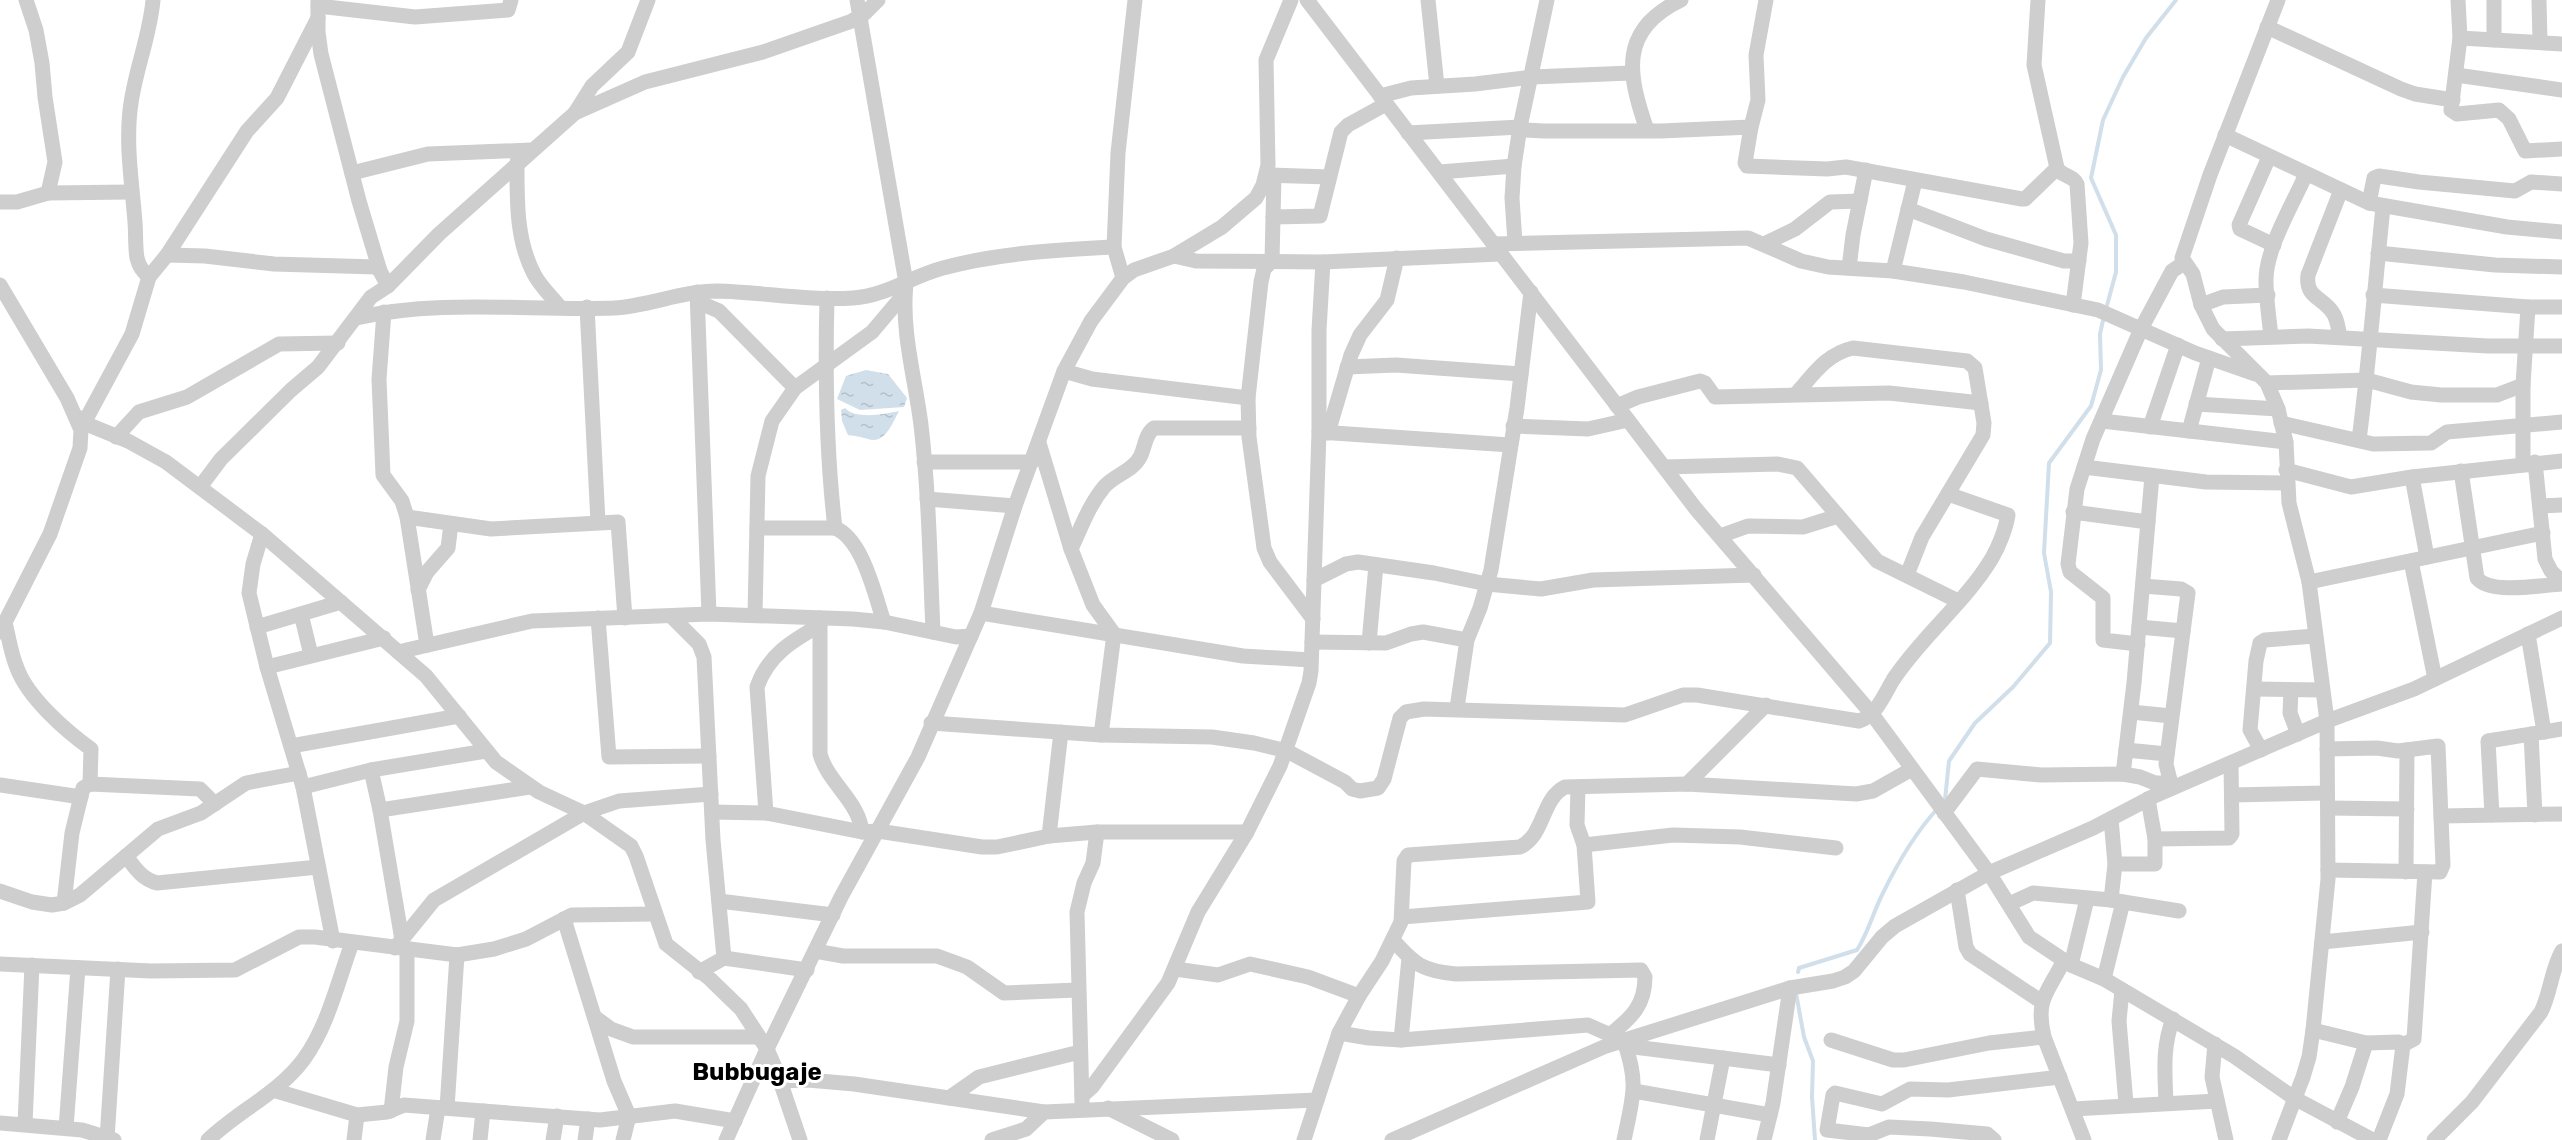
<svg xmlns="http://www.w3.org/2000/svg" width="2562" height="1140" font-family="Rubik,sans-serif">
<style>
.water{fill:url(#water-ripples)}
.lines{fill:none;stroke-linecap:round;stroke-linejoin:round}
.stream{stroke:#d0dfea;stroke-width:4}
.minor{stroke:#cecece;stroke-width:15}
.labels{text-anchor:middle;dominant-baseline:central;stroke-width:6;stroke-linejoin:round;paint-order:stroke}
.quarter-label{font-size:24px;font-weight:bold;fill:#000;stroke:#fff}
</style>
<defs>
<pattern id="water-ripples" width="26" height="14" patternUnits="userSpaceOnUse" patternTransform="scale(1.5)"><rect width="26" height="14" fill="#d0dfea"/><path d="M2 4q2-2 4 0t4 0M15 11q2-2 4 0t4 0" fill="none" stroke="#b3c0c9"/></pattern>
</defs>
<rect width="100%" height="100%" fill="#fff"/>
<g class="water">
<polygon points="866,370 888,374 907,398 904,407 860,410 837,399 846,376"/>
<path d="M845 408C856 420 885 414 899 411 893 422 885 445 868 439 861 437 857 436 848 435L842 421 841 410Z"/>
</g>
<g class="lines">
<g class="stream">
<polyline points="2106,309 2116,272 2116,235 2091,178 2103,120 2123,77 2146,38 2176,0"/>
<polyline points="1945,800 1949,761 1975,723 2013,687 2050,643 2051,592 2044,553 2049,463 2091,406 2101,370 2100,334 2104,316"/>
<path d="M1798 972 1799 968 1857 950C1868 933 1873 913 1882 895 1897 864 1915 833 1938 808"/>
<polyline points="1796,993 1804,1037 1813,1061 1812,1097 1815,1140"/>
</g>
<g class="minor">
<polyline points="26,0 36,30 42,63 45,97 55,162 48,193"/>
<polyline points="318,0 318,32 321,54 359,201 380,271 388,286"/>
<path d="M857 0 906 283C901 332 915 377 921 425 929 494 930 563 933 632"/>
<polyline points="1307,0 1696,509 1872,714 1989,873 2029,937 2071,965 2104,979 2234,1056 2294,1098 2373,1140"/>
<polyline points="1428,0 1437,86"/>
<polyline points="1766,0 1756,55 1758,100 1751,127 1745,163 1747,166 1827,169 1846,167 2022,199 2025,199 2057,168"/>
<path d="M2038 0 2034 65 2057 168C2062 177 2073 175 2077 184L2081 243 2073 305"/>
<polyline points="2278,0 2210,175 2182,258 2193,274 2201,305 2213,329 2267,383 2278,409 2286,442 2289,503 2309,582 2327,721 2328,879 2313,1030 2309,1057 2303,1077 2279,1140"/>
<polyline points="2458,0 2460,38 2451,110 2457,114 2499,110 2509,119 2525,151 2562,149"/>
<polyline points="2539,0 2540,42"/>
<polyline points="318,6 415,17 508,10 511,0"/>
<polyline points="2267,27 2401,89 2415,94 2453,100"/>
<polyline points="2460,38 2562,44"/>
<polyline points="2494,40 2494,0"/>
<polyline points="2456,75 2562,90"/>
<polyline points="1380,96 1411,88 1475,84 1532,77 1631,73"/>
<polyline points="575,113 592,86 628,52 648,0"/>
<path d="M1647 130C1628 75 1618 30 1681 0"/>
<polyline points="1408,133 1520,127 1525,130 1544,131 1661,131 1751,127"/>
<polyline points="2225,135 2369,203 2507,227 2562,232"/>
<polyline points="2269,157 2239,225 2240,229 2274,245"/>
<path d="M517 162C517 200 516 240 534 274 540 286 552 297 560 307"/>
<polyline points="1440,172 1514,166"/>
<polyline points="352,173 428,154 531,150"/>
<polyline points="1266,175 1329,177"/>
<polyline points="1274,175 1272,261 1264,269 1261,282 1248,398 1249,437 1264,548 1270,562 1313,619"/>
<polyline points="0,202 17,202 48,193 130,192"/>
<polyline points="2369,203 2374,178 2379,176 2419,182 2515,191 2531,182 2562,184"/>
<polyline points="1908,209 1986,239 2064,261 2079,261"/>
<polyline points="1273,217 1320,216 1341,132 1348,125 1386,104"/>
<polyline points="1515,243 1512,198 1514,166 1520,127 1547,0"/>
<polyline points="1493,244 1748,238 1801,261 1828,267 1893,271 1964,282 2098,310 2195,353 2255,374"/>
<polyline points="1764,244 1795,229 1830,202 1860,201"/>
<polyline points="2378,253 2495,265 2562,267"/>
<polyline points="167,255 205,256 274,264 376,267 380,271"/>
<polyline points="1174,256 1196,261 1323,262 1500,254"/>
<polyline points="1849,268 1853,235 1866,170"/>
<polyline points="1893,271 1915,181"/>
<path d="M149 277C143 271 139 267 137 258 135 246 136 234 135 222 132 183 125 142 131 103 136 68 150 35 153 0"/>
<polyline points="1123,278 1114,247 1118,153 1135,0"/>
<polyline points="0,285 67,398 81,430 80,448 50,534 0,632"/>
<polyline points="697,292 709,614"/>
<polyline points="2373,295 2528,307 2562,307"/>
<path d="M827 298C825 375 826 451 835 528"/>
<polyline points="698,302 719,311 795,388"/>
<polyline points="2201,305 2223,297 2268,295"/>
<polyline points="587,307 598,522"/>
<polyline points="384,312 379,379 383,475 402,501 407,517 427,645"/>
<path d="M356 318C441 299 528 311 614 308 649 306 682 291 717 291 762 292 808 301 853 298 886 296 912 276 943 268 998 253 1057 250 1114 247"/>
<path d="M2271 336C2269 318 2266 298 2266 280 2266 248 2293 204 2306 174"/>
<path d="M2340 337C2338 329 2338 320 2333 313 2323 297 2305 298 2308 275L2341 190"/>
<polyline points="2222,339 2308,336 2488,346 2562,346"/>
<polyline points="1347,367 1396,365 1521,374"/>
<polyline points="1064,371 1092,379 1248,398"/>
<polyline points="2267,383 2367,380 2411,392 2441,395 2497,395 2523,385"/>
<path d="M1796 394C1813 375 1826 354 1853 348L1967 361 1975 368 1984 423 1983 435 1922 537 1907 575"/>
<polyline points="2196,404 2278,409"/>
<polyline points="1617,406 1638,397 1700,381 1705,383 1715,397 1889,393 1981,403"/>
<polyline points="76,416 84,423 128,441 166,462 262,534 426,676 496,762 539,792 584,813 631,846 636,856 666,944 710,979 741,1009 767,1049 777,1072 800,1140"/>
<polyline points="2102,421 2286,442"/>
<polyline points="84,423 132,334 149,277 167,255 247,131 277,98 318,18"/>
<polyline points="2281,423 2373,444 2431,443 2447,432 2562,422"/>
<polyline points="1513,426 1588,429 1628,420"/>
<polyline points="2150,427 2178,345"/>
<polyline points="2189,431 2209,358"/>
<polyline points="1319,432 1510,445"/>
<polyline points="1328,433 1351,355 1360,335 1387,300 1397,258"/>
<polyline points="116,437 139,412 187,397 279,344 338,343"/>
<path d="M2359 440C2369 363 2375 285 2383 207"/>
<polyline points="1039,443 1071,549 1093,605 1114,634 1101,735"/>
<polyline points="924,462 1032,462"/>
<polyline points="2535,462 2545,559 2551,571 2562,582"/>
<polyline points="2523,463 2523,385 2528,307"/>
<polyline points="1664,467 1778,464 1797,468 1877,561 1958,601"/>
<polyline points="2084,467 2206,482 2287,483"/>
<polyline points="2286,470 2351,487 2412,477 2562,461"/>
<path d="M2461 471 2477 578C2490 595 2542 585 2562 584"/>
<polyline points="2412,477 2427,557"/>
<polyline points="200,487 221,459 291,390 318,367 371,297 388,286 439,234 575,113 645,82 763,52 852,21 865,13 878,0"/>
<polyline points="927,499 1015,506"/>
<polyline points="2540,506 2562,505"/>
<polyline points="2073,512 2148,522"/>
<polyline points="407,517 491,529 618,522 625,618"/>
<path d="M757 528H835C863 539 875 596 884 622"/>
<polyline points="262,534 253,564 249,593 267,667 303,787 333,941"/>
<polyline points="1720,536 1748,526 1803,527 1838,516"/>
<path d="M1071 549C1081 528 1089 505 1104 487 1114 475 1133 471 1140 457 1145 448 1145 434 1154 428H1249"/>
<polyline points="2411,561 2435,679"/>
<polyline points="1314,580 1346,564 1358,562 1434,573 1487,584 1541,589 1593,580 1754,575"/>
<polyline points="2309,582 2543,533"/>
<polyline points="2143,586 2181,589 2188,593 2166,764 2172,788"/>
<polyline points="418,590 427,572 448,548 451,524"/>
<polyline points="981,613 1243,656 1311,660"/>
<polyline points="301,614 311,655"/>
<polyline points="755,615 758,476 772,421 795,388 872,332 905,293"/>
<polyline points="672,617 699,644 704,657 713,840 724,958"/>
<polyline points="598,618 609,757 709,756"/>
<path d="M820 618V754C828 783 859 801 862 832"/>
<path d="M5 623C9 638 11 654 17 668 28 698 66 731 91 749L90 784"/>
<polyline points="257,627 341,602"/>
<polyline points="2139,627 2183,631"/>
<polyline points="2528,634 2544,732"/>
<polyline points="1312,642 1386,643 1411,634 1423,632 1467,640"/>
<polyline points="1369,643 1376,565"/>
<polyline points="2138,644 2103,640 2103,598 2070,572 2068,564 2077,489 2093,439 2141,329 2172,271 2184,263"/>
<polyline points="398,652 532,621 709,614 853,619 884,622 956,637 971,636"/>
<polyline points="267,667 384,638"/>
<polyline points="2254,689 2322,690"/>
<polyline points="2291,690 2290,713 2298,734"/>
<polyline points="1457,708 1467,640 1480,608 1491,570 1517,408 1531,292"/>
<polyline points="2131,712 2171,716"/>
<path d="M931 723 1101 735 1212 737 1254 743 1287 751 1345 782 1352 789 1360 791 1378 788 1384 779 1400 718 1406 712 1424 709 1625 715 1683 695H1697L1859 721C1876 716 1884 695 1893 680 1922 636 1965 603 1992 558 1999 546 2006 528 2008 515L1948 494"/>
<polyline points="2531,734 2535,815"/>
<polyline points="291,746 459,716"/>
<polyline points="2327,749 2377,748 2398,751 2438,746 2443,865 2440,872 2328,870"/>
<polyline points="2126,750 2167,754"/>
<polyline points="2261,750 2250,730 2256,661 2260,643 2265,640 2315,636"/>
<polyline points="371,770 380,810 402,940"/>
<polyline points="2123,774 2134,683 2152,476"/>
<polyline points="1687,784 1766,705"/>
<polyline points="0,785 81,797"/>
<polyline points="303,787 371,770 486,751"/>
<polyline points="2232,795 2327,793"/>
<polyline points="2328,808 2407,809"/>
<polyline points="380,810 530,787"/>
<polyline points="712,812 766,813 862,832 878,831 982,847 997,847 1049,836 1097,832 1247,832"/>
<path d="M766 813 757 687C768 655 792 641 820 625"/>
<polyline points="1944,813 1977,769 2041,775 2123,774 2140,777 2155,783 2170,783"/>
<polyline points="2492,815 2488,741 2562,729"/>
<polyline points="2441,816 2562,814"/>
<polyline points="2111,819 2115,864 2111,900"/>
<polyline points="1049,836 1061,732"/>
<polyline points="2155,839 2229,838 2232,834 2231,763"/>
<polyline points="1584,845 1673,835 1740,837 1836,848"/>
<path d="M126 856C135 868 142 879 157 883L318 867"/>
<polyline points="2115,864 2155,864 2155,839 2148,799"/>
<polyline points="2406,872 2407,750"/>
<polyline points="1957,890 1966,947 1970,954 2042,1002"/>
<polyline points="0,891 32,902 52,905 64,903 80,895 158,829 201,813 246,783 299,773"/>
<polyline points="719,901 833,915"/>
<polyline points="64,903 72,833 83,788 90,784 200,789 215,804"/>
<polyline points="2009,904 2033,893 2111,900 2179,911"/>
<polyline points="1402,917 1588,902 1584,845 1577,825 1578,787"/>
<polyline points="564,919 614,1081 629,1116 623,1140"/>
<path d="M1393 940C1415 965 1423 971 1456 974L1641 970 1645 977C1645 1005 1632 1017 1611 1034"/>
<polyline points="2322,942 2422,932"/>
<polyline points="395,948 434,900 584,813 619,801 711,794"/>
<polyline points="815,951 843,956 937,956 967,967 1004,993 1078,990"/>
<path d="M2064 960C2048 993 2035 998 2044 1037L2084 1140"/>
<polyline points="0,964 151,971 235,970 299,937 315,937 457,955 494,949 526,939 572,915 655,914"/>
<polyline points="2071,965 2087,899"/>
<polyline points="1175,969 1218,975 1250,964 1308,977 1359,996"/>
<polyline points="699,972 724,958 807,970"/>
<polyline points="2104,979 2123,902"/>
<polyline points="2122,990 2119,1021 2126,1104"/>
<polyline points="596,1018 611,1029 633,1037 759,1037"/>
<polyline points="2313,1030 2366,1043 2399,1042 2403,1045 2414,1039 2425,872"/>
<path d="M1339 1033 1369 1038 1401 1040 1588 1025 1624 1041C1639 1084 1633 1096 1624 1140"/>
<polyline points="1401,1040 1409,958"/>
<polyline points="1831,1040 1893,1060 1904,1060 1989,1043 2044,1037"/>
<polyline points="2215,1044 2212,1077 2226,1140"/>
<polyline points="1626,1046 1779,1065"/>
<polyline points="780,1081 808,1080 854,1084 1044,1112 1317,1100"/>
<polyline points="273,1090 357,1115 387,1112 404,1105 600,1120 675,1111 735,1121"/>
<polyline points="1634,1091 1770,1115"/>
<polyline points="1082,1096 1092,1087 1168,983 1198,912 1247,832 1280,766 1309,683 1311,671 1319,432 1319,330 1323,262"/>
<polyline points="949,1098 979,1077 1080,1052"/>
<polyline points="1082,1102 1077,912 1084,883 1093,863 1097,832"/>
<path d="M2166 1103C2165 1073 2162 1047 2173 1019"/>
<polyline points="447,1108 457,955"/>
<polyline points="1108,1108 1172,1140"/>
<polyline points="2073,1109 2217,1101"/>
<polyline points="391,1111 396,1067 407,1021 407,949"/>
<polyline points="2337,1122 2352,1087 2366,1043"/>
<polyline points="0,1123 82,1130 114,1140"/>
<polyline points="25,1124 32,965"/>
<polyline points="66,1128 78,968"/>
<polyline points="107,1139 118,969"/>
<path d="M208 1140C238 1111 279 1093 304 1059 328 1026 338 981 352 943"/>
<polyline points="354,1140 357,1115"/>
<polyline points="433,1140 438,1108"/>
<polyline points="480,1140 483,1111"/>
<polyline points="553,1140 557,1116"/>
<polyline points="585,1140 588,1119"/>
<polyline points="726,1140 767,1049 841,897 918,757 981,613 1015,506 1064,371 1091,321 1123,278 1134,270 1174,256 1222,227 1256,198 1263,185 1268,165 1266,60 1291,0"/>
<polyline points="992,1140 1026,1129 1044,1112"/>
<path d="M1304 1140 1339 1033 1359 996 1382 961 1401 922 1404 861 1408 855 1520 847C1545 835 1541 799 1565 787L1687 784 1856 794 1873 791 1912 769"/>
<polyline points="1392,1140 1606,1046 1790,988 1833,981 1845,977 1854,971 1882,937 1895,926 1989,873 2093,828 2154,796 2327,721 2414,689 2562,618"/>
<polyline points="1707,1140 1723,1058"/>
<polyline points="1764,1140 1773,1103 1790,988"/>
<polyline points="1994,1140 1987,1134 1930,1129 1889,1127 1869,1135 1827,1130 1833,1095 1835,1093 1882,1104 1910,1089 1948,1090 2060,1077"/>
<polyline points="2379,1140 2397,1094 2403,1045"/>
<path d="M2434 1140 2472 1102 2541 1012C2551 992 2551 970 2562 951"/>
</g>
</g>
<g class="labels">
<g class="quarter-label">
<text x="757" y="1072">Bubbugaje</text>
</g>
</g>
</svg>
